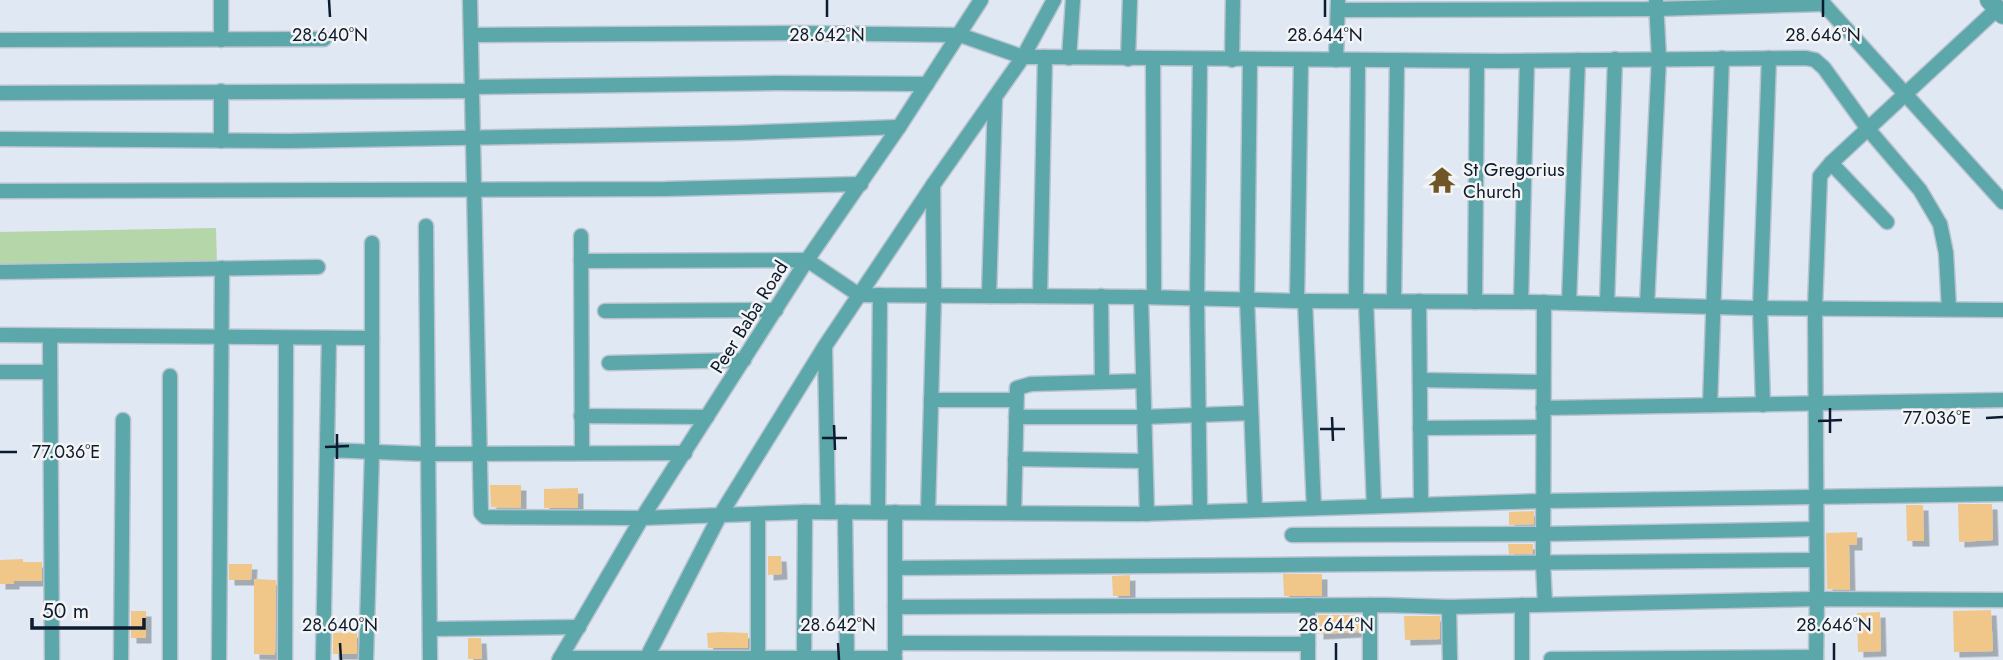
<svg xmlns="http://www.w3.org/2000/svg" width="2003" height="660" font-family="Jost,sans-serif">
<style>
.green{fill:#b4d6a8}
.building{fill:#f0c789;filter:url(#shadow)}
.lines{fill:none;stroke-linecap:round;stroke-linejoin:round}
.minor-casing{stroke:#b9c3d0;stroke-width:17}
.tertiary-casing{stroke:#b9c3d0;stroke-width:20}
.minor{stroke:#5ba7a9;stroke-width:14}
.tertiary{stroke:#5ba7a9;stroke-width:18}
.ticks{fill:none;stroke:#0c1b30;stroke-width:2.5}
.labels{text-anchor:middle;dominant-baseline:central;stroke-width:5;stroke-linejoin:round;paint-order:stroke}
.poi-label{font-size:19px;fill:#0c1b30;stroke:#f4f4f4;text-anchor:start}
.street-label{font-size:19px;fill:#0c1b30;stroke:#f4f4f4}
.ticks-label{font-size:18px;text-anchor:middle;fill:#0c1b30;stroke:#f4f4f4;stroke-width:5;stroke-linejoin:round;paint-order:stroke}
</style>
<defs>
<filter id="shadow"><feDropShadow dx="5.5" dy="5.5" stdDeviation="0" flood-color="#0004"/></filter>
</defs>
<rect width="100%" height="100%" fill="#dfe8f3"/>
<polygon class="green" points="216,228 217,264 0,265 0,232"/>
<g class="building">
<polygon points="490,485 521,485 521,508 491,507"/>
<polygon points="578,488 578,508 544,508 544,489"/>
<polygon points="1958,504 1992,504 1993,540 1959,542"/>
<polygon points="1906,505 1923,505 1924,541 1907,541"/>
<polygon points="1534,511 1534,524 1509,525 1509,512"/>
<polygon points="1857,532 1857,545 1849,545 1850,590 1827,589 1826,533"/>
<polygon points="1508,544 1533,544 1533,554 1509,554"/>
<polygon points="768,556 781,556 782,574 768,575"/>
<polygon points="23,559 23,562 42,562 42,581 14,581 14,584 0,584 0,560"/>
<polygon points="229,564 252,564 251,580 229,580"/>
<polygon points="1283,574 1322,574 1322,596 1284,596"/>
<polygon points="1130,575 1130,596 1113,596 1112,576"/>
<polygon points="254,579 276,580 275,655 254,654"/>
<polygon points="1991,610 1993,651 1954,652 1953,611"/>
<rect x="131" y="611" width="15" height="27"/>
<polygon points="1880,612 1881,651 1858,652 1857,613"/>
<polygon points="1318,615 1360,615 1360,632 1318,634"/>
<polygon points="1404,616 1440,616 1440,639 1405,640"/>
<polygon points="357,632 357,654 333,654 333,633"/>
<polygon points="720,632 748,633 748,648 708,648 707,633"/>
<polygon points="468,638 481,638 482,659 468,659"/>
</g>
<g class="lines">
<defs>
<g id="minor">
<polyline points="470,0 481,513 485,517 642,518 805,512 1139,514 1543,501 2003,494"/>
<polyline points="1820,0 2003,202"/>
<polyline points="1338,10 1656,9 1824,4"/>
<polyline points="471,35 795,33 960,35 1023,57 1045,57 1500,61 1806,58 1815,60 1824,68 1868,129 1920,190 1940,224 1946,253 1949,309"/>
<polyline points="0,40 324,39"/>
<polyline points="221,40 221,0"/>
<polyline points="1069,58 1073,0"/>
<polyline points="1128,59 1130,0"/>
<polyline points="1153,59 1154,297"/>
<polyline points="1200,60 1197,298 1200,512"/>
<polyline points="1232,60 1233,0"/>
<polyline points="1250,60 1247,298 1255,510"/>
<polyline points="1336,60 1338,0"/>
<polyline points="472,87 777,83 927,84"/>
<polyline points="221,91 221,141"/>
<polyline points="0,93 472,91"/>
<polyline points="0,139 289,141 737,133 899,127"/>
<polyline points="1831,163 1887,222"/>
<polyline points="0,191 665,189 861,184"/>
<polyline points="426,226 430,660"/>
<polyline points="581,236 582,452"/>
<polyline points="581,261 807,260 859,295 1141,297 1297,301 1531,302 1752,308 2003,310"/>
<polyline points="0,272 318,267"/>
<polyline points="989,296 995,98"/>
<polyline points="1040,296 1045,57"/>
<polyline points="1101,296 1102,382"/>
<polyline points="1141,297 1147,514"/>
<polyline points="1297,301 1301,60"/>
<polyline points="1305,301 1314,508"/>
<polyline points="1356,301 1358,60"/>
<polyline points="1366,301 1374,506"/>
<polyline points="1394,301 1397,61"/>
<polyline points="1419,301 1421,504"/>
<polyline points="1475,302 1477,61"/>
<polyline points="1521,302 1527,61"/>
<polyline points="1544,302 1543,564 1545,604"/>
<polyline points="1569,303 1578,60"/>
<polyline points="1607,304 1615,59"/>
<polyline points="1647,305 1659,58 1656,1"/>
<polyline points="605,311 776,310"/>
<polyline points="0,335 372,338"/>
<polyline points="50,336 52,660"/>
<polyline points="825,348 828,512"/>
<polyline points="609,363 744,360"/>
<polyline points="0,372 50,372"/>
<polyline points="1420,380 1543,382"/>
<polyline points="931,400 1016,400"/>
<polyline points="1710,405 1722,58"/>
<polyline points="1763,405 1760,308 1769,58"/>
<polyline points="1543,408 2003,400"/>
<polyline points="581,416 707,417"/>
<polyline points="1016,417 1144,417 1251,413"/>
<polyline points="1420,428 1543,427"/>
<polyline points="327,450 427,454 685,453"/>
<polyline points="1015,459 1145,461"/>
<polyline points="845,512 847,658"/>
<polyline points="878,512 880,295"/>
<polyline points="928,512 934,296 933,185"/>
<polyline points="1014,513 1017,388 1031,384 1143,381"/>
<polyline points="758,514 758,660"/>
<polyline points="1292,535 1543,534 1816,529"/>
<path d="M895 568C1202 564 1509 565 1816 560"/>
<polyline points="1308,605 1308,660"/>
<polyline points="1522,605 1522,660"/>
<polyline points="895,607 1386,605 1449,607 1817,599 2003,600"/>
<polyline points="1449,607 1450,660"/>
<polyline points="430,629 579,627"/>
<polyline points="895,643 1308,644"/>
<polyline points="895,652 895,512"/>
<polyline points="560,658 895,658"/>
<polyline points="646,659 719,517 825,346 933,185 1023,57 1054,0"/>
<polyline points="804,659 805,512"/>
<polyline points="1551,659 1816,657"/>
<polyline points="121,660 123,420"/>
<polyline points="170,660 170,376"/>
<polyline points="219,660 222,268"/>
<polyline points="285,660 286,338"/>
<polyline points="323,660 329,338"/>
<polyline points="366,660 372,452 372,243"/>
<polyline points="559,660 642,518 807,260 899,127 981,0"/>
<polyline points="1370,660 1370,605"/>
<polyline points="1816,660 1817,599 1815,308 1820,176 1831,163 1997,9"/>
</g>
<polyline id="tertiary" points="1989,0 2003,15"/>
</defs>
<use href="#minor" class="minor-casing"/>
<use href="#tertiary" class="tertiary-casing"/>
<use href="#minor" class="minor"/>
<use href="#tertiary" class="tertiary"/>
</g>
<path class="ticks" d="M329 0 330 17M827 0V17M1325 0V17M1823 0V17M1830 408V433M1332 417 1333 441M1986 418 2003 417M1818 421 1842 420M834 425 835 450M1320 429H1345M337 434V459M822 438H847M325 447 349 446M0 452H17M340 643 341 660M838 643 839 660M1336 643V660M1834 643V660"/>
<defs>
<symbol id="temple-bare" viewBox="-9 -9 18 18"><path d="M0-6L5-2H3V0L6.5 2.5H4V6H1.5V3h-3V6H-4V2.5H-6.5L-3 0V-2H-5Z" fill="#705527" stroke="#f4f4f4" stroke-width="2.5" paint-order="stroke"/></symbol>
</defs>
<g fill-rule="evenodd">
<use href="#temple-bare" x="1423" y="161" width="38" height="38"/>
</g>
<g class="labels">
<g class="poi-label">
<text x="1463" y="169">St Gregorius<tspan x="1463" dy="22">Church</tspan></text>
</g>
<g class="street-label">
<text transform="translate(749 317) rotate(-58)">Peer Baba Road</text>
</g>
</g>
<g class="ticks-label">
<text x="330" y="41">28.640°N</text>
<text x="827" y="41">28.642°N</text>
<text x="1325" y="41">28.644°N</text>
<text x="1823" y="41">28.646°N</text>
<text x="1937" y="424">77.036°E</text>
<text x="66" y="458">77.036°E</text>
<text x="340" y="631">28.640°N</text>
<text x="838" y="631">28.642°N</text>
<text x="1336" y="631">28.644°N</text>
<text x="1834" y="631">28.646°N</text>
</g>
<path d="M32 618v10h112v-10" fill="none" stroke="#0c1b30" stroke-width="3.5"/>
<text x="42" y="618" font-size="21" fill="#0c1b30" stroke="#f4f4f4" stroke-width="5" paint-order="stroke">50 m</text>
</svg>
